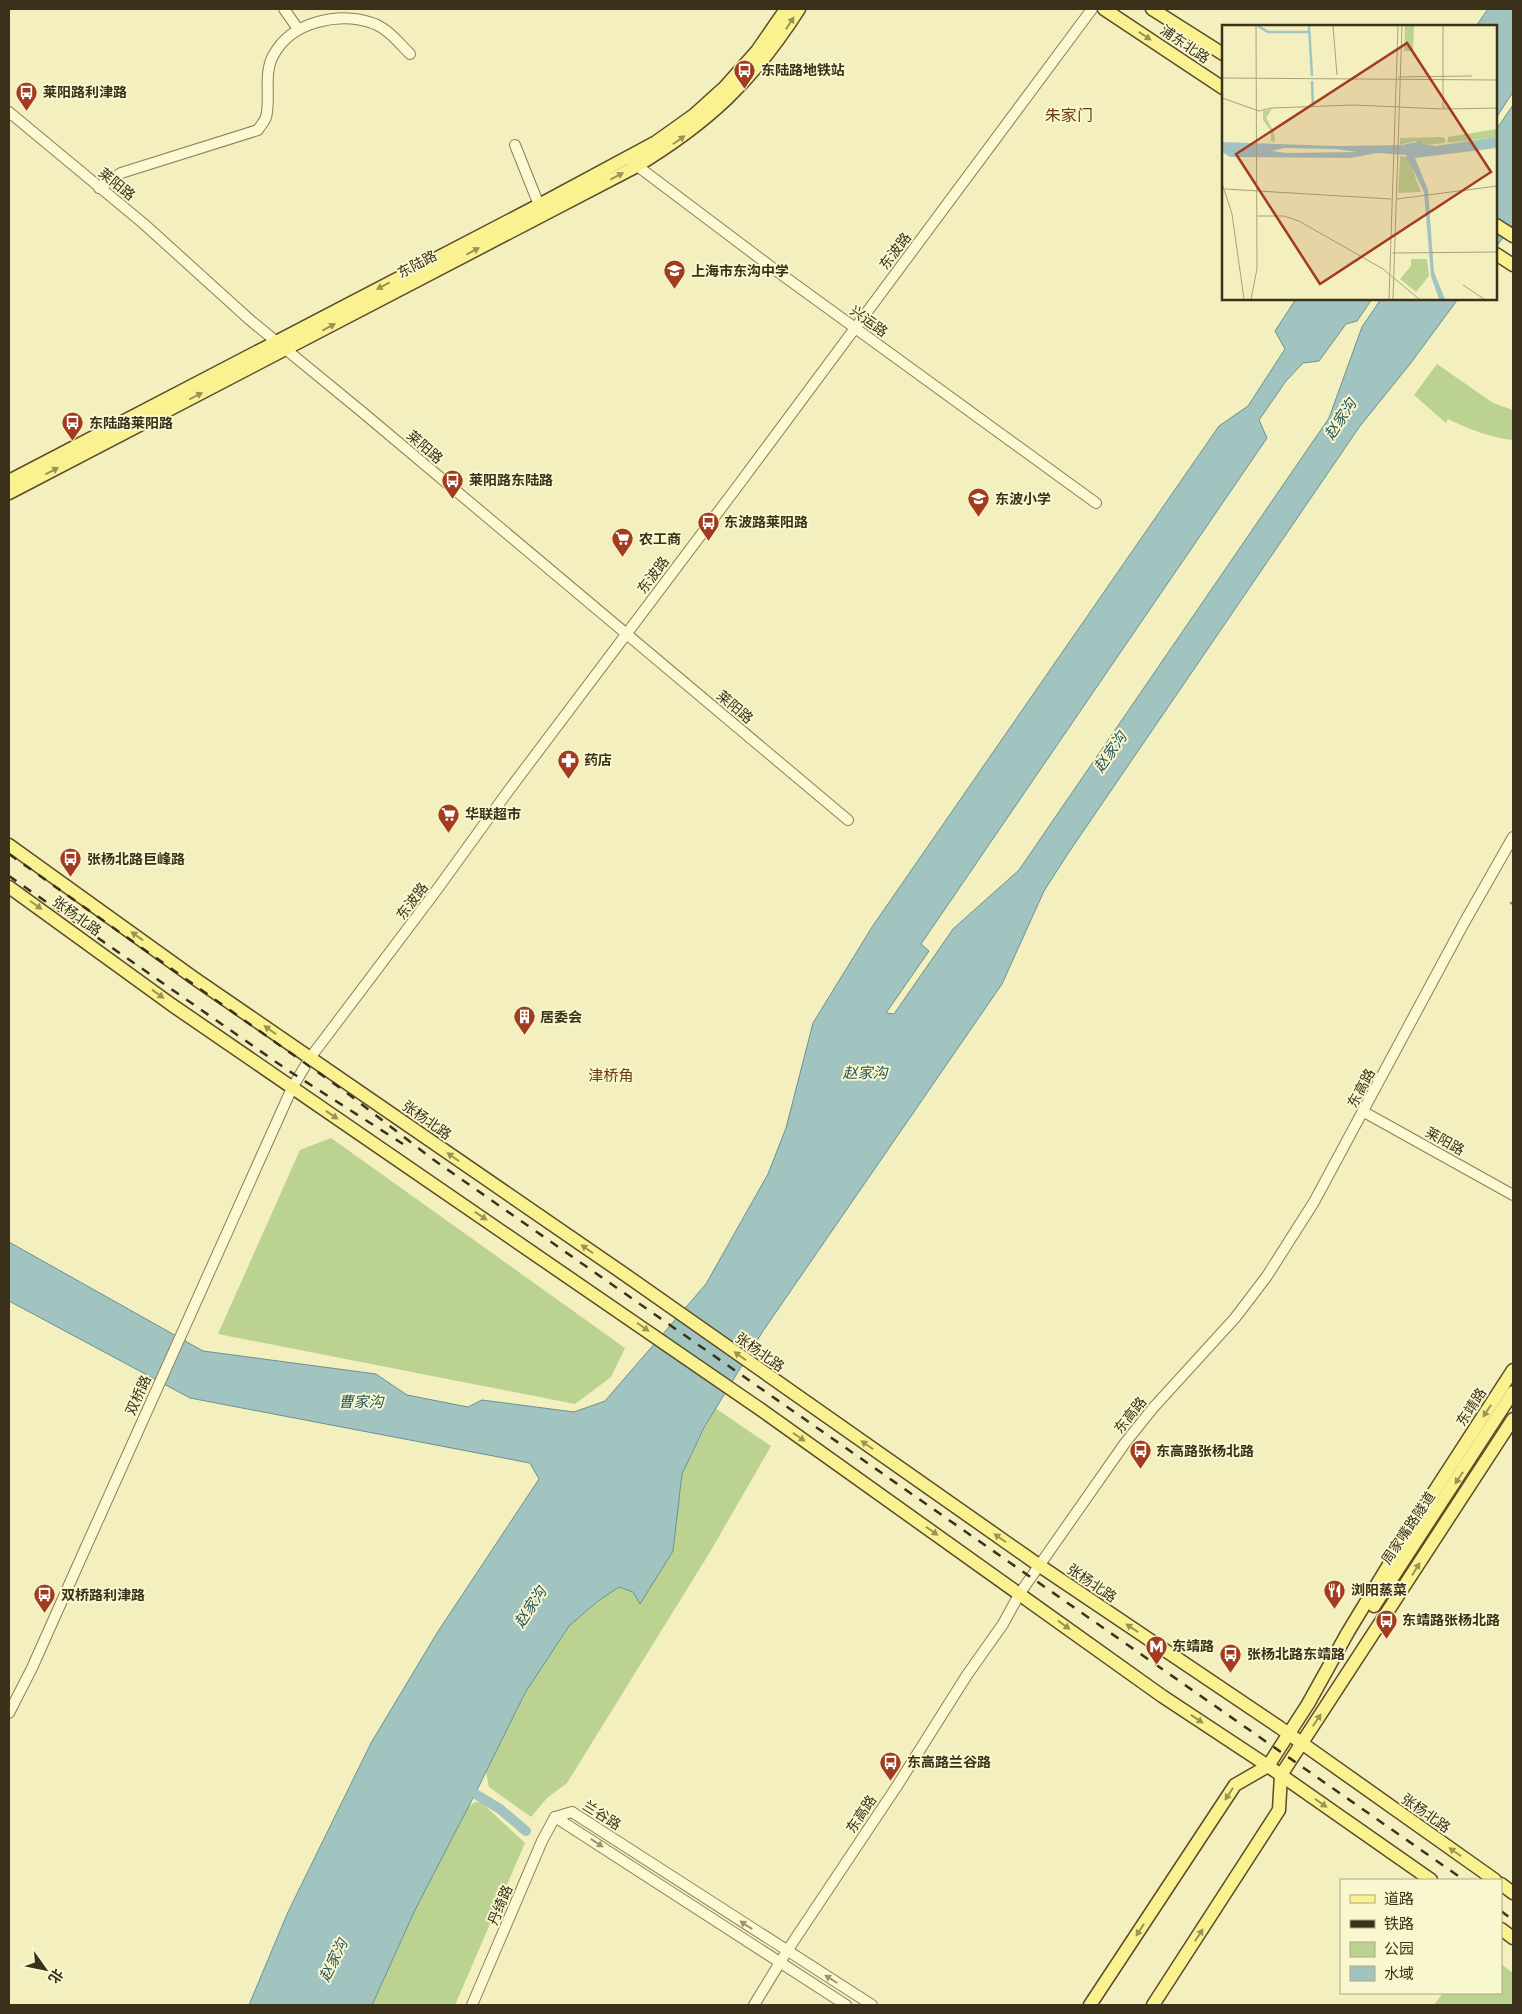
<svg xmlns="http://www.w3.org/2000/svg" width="1522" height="2014" font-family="Merriweather,'Noto Sans SC',serif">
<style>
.green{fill:#bbd291}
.water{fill:#a2c4c1;stroke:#689292}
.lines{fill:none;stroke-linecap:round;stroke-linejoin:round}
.stream{stroke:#689292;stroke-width:2.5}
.canal{stroke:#a2c4c1;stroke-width:10}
.minor-casing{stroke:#8d7f55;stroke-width:12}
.major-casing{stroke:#5a4b2a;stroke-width:15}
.minor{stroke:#fcf9d2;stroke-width:10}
.major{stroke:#faf291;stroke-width:12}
.rail{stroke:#3b311b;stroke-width:2.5;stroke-dasharray:9 9;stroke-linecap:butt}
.oneway{fill:#9a9256}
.oneway2{fill:#9c9576}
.labels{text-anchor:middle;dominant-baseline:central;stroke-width:4;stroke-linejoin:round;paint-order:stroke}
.street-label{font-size:14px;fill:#3b311b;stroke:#f9f7ce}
.poi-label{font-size:14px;font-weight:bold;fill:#3b311b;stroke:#f9f7ce;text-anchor:start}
.water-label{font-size:15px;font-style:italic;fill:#28545c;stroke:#f9f7ce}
.neighbourhood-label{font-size:15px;fill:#6c3b16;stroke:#f9f7ce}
.quarter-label{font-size:16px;fill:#6c3b16;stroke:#f9f7ce}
.inset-river{fill:none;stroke:#a2c4c1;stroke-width:2.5}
.inset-road{fill:none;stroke:#a9a37d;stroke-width:1}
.view{fill:#a33b1e;fill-opacity:0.15;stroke:#a33b1e;stroke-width:2.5}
.inset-edge{fill:none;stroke:#3b311b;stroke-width:2.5}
</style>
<rect width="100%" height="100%" fill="#f3efbe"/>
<g class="green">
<path d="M1437 364 1493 403 1513 410V440C1491 438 1469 429 1448 419L1446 423 1414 395Z"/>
<polygon points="331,1138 625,1348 611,1377 575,1404 218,1334 300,1150"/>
<polygon points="715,1408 771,1446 710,1552 567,1783 547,1798 531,1817 489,1787 486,1772 525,1693 569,1626 598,1601 619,1587 633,1592 640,1604 680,1495 682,1474"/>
<polygon points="475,1802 482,1803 525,1843 455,2005 372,2005 415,1910 469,1806"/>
<polygon points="1501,1964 1513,1973 1513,2005 1434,2005 1443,1993 1501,1993"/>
</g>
<g class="water">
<polygon points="1488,9 1513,9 1513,92 1496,118 1496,26 1476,26"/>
<polygon points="1513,105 1513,224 1496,247 1496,130"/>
<polygon points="1296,299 1372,299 1357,321 1346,324 1319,361 1303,363 1286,381 1259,420 1267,438 921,944 929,951 886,1013 894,1014 953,929 1019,870 1329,418 1362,327 1381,299 1458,299 1410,364 1360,426 1067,855 1044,891 1002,984 763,1331 705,1426 682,1474 673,1551 640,1604 633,1592 619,1587 598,1601 569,1626 525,1693 475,1794 415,1910 372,2005 249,2005 288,1912 371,1743 437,1633 539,1479 530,1463 190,1398 9,1301 9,1242 203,1351 376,1374 407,1395 468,1407 482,1400 574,1412 605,1401 706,1284 768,1174 786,1128 813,1023 872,927 1219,426 1248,406 1285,349 1275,331"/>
</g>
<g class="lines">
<polyline class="stream" points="1511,903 1513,904"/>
<polyline class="canal" points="464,1787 500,1809 526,1831"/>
<defs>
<g id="minor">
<polyline points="284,9 298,29"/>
<polyline points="9,112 144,224 250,320 361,411 848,820"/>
<polyline points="515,145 539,205"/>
<polyline points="632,162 774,269 1096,503"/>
<path d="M99 188 121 173 258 130C260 126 265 121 266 117 271 100 263 74 273 56 291 21 340 11 375 24 389 30 399 43 410 54"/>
<polyline points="1364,1112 1513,1195"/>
<polyline points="9,1713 32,1668 77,1567 292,1088 310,1058 433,895 509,790 740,483 1092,9"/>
<polyline points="555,1817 572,1812 872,2005"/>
<polyline points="555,1817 846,2005"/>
<polyline points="472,2005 542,1841 555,1817"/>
<polyline points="754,2005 787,1951 897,1786 967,1675 1003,1624 1020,1593 1125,1443 1153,1408 1235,1318 1267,1276 1314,1202 1464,923 1513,837"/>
</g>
<g id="major">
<polyline points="1104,9 1223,88"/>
<polyline points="1152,9 1223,54"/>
<polyline points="1496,225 1513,236"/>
<polyline points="1496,254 1513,265"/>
<polyline points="9,481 539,205 656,142 694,115 725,87 757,51 786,9"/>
<path d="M9 493 635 167C708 123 753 81 799 9"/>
<polyline points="9,845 194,978 627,1276 1040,1566 1279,1727 1495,1880"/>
<polyline points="9,887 172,1005 760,1409 1162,1696 1268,1766 1431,1880"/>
<polyline points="1374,1606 1513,1392"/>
<polyline points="1501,1884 1513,1893"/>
<polyline points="1501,1929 1513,1938"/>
<polyline points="1090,2005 1235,1785 1268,1766 1308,1704 1348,1632 1421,1512 1513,1370"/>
<polyline points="1153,2005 1279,1810 1281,1775 1513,1419"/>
</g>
</defs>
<use href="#minor" class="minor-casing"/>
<use href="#major" class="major-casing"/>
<use href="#minor" class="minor"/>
<use href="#major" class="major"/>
<g class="rail">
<polyline points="9,854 343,1090 431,1158 1464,1880"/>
<polyline points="9,876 289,1071 403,1144"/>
<polyline points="1501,1911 1513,1920"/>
</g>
</g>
<defs><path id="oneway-solid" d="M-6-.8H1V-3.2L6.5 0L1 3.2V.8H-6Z" transform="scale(1.25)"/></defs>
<g class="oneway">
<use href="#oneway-solid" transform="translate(790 23) rotate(-57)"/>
<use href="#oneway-solid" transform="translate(1145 36) rotate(34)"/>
<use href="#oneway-solid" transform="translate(679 140) rotate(-35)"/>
<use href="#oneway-solid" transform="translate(617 176) rotate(-28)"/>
<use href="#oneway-solid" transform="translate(473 251) rotate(-28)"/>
<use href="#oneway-solid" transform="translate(383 286) rotate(152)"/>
<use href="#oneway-solid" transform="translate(329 327) rotate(-28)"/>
<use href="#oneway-solid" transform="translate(196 396) rotate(-27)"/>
<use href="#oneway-solid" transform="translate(52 471) rotate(-27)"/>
<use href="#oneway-solid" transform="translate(36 905) rotate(35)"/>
<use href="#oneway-solid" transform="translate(137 936) rotate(-144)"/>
<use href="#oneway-solid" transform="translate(158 994) rotate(36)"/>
<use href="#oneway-solid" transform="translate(270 1030) rotate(-145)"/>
<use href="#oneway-solid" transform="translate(332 1115) rotate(34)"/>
<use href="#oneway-solid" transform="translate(453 1157) rotate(-145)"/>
<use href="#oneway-solid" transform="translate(481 1216) rotate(34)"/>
<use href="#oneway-solid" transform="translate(587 1249) rotate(-145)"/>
<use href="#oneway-solid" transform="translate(643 1327) rotate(35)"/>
<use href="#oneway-solid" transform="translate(740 1356) rotate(-145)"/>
<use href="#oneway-solid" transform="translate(1487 1411) rotate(123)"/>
<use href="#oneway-solid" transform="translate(799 1437) rotate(35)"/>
<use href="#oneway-solid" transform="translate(867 1445) rotate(-145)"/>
<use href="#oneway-solid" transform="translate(1459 1478) rotate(123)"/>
<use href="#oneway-solid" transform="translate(932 1531) rotate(35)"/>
<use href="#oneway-solid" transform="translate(1000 1538) rotate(-145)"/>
<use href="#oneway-solid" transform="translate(1416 1569) rotate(-58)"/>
<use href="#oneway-solid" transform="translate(1064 1625) rotate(36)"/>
<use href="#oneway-solid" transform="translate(1132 1628) rotate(-146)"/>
<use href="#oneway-solid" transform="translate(1197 1719) rotate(34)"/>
<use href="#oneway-solid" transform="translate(1317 1720) rotate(-56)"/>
<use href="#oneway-solid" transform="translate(1229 1794) rotate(123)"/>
<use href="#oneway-solid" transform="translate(1321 1803) rotate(35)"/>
<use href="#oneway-solid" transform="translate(1455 1852) rotate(-145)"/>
<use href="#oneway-solid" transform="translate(1140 1930) rotate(123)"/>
<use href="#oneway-solid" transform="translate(1199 1935) rotate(-57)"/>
</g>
<g class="oneway2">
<use href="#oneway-solid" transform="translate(597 1843) rotate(33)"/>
<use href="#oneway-solid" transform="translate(746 1925) rotate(-147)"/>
<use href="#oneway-solid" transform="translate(831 1979) rotate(-148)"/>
</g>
<defs>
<symbol id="bus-pin" viewBox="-11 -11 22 30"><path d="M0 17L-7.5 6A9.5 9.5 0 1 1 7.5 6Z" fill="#a33b1e" stroke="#f9f7ce"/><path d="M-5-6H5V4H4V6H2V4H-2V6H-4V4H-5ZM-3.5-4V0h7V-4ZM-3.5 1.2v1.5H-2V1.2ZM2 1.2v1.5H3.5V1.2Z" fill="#fff"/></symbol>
<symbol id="school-pin" viewBox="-11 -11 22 30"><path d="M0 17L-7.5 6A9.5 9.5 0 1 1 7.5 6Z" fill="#a33b1e" stroke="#f9f7ce"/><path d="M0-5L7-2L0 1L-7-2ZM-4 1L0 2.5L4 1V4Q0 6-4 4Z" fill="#fff"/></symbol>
<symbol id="supermarket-pin" viewBox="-11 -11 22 30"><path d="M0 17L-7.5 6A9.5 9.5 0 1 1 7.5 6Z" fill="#a33b1e" stroke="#f9f7ce"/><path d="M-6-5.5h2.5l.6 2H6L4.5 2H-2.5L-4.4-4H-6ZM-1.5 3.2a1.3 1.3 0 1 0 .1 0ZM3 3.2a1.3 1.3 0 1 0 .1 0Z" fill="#fff"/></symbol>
<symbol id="pharmacy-pin" viewBox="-11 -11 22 30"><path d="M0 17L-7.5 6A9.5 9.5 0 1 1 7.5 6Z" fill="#a33b1e" stroke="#f9f7ce"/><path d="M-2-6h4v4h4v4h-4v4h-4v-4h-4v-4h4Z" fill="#fff"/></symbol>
<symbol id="building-pin" viewBox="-11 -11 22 30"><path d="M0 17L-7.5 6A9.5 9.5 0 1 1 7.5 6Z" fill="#a33b1e" stroke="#f9f7ce"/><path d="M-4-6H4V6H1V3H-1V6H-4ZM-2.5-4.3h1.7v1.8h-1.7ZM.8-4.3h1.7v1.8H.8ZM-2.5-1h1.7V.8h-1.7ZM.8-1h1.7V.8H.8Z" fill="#fff"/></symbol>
<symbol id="restaurant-pin" viewBox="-11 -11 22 30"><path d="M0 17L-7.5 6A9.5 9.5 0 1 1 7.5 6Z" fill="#a33b1e" stroke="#f9f7ce"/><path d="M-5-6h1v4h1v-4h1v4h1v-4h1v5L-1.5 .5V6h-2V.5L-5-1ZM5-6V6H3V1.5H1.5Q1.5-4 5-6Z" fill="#fff"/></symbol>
<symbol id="metro-pin" viewBox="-11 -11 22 30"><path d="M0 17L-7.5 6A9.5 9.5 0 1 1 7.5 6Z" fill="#a33b1e" stroke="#f9f7ce"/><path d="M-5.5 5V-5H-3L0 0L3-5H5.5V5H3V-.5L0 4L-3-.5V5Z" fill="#fff"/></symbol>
</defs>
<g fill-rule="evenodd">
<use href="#bus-pin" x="732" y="58" width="25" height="34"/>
<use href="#bus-pin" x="14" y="80" width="25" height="34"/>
<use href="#school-pin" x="662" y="258" width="25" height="34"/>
<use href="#bus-pin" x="60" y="410" width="25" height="34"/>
<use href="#bus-pin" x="440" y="468" width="25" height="34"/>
<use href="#school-pin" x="966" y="486" width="25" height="34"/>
<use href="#bus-pin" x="696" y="510" width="25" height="34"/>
<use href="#supermarket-pin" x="610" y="526" width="25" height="34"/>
<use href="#pharmacy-pin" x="556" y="748" width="25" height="34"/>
<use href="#supermarket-pin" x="436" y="802" width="25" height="34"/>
<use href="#bus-pin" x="58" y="846" width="25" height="34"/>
<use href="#building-pin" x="512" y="1004" width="25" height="34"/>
<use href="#bus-pin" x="1128" y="1438" width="25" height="34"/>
<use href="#restaurant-pin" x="1322" y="1578" width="25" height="34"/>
<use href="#bus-pin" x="32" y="1582" width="25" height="34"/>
<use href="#bus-pin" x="1374" y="1608" width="25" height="34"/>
<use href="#metro-pin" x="1144" y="1634" width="25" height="34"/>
<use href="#bus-pin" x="1218" y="1642" width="25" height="34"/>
<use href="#bus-pin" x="878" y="1750" width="25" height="34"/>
</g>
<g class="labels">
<g class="street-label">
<text transform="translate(1185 44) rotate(34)">浦东北路</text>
<text transform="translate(117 184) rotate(39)">莱阳路</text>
<text transform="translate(895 251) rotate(-53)">东波路</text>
<text transform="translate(417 264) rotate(-28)">东陆路</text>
<text transform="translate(869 321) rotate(36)">兴运路</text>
<text transform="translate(425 447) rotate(41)">莱阳路</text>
<text transform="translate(653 575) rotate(-53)">东波路</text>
<text transform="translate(735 707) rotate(40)">莱阳路</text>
<text transform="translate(412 901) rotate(-53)">东波路</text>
<text transform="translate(77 916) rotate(36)">张杨北路</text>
<text transform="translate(1361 1088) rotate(-62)">东高路</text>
<text transform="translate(427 1120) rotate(35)">张杨北路</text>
<text transform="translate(1445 1141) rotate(29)">莱阳路</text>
<text transform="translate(760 1352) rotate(35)">张杨北路</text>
<text transform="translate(138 1395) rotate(-66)">双桥路</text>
<text transform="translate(1471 1407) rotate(-57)">东靖路</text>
<text transform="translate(1130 1415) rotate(-51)">东高路</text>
<text transform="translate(1408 1528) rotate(-56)">周家嘴路隧道</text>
<text transform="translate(1092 1583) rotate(34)">张杨北路</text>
<text transform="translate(1426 1813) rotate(35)">张杨北路</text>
<text transform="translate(861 1814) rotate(-56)">东高路</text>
<text transform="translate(602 1815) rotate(32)">兰谷路</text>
<text transform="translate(500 1905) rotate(-67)">丹绮路</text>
</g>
<g class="poi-label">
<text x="761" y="70">东陆路地铁站</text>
<text x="43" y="92">莱阳路利津路</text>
<text x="691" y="271">上海市东沟中学</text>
<text x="89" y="423">东陆路莱阳路</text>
<text x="469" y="480">莱阳路东陆路</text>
<text x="995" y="499">东波小学</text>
<text x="724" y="522">东波路莱阳路</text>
<text x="639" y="539">农工商</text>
<text x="584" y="760">药店</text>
<text x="465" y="814">华联超市</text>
<text x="87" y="859">张杨北路巨峰路</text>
<text x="540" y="1017">居委会</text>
<text x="1156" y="1451">东高路张杨北路</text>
<text x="1351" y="1590">浏阳蒸菜</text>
<text x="61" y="1595">双桥路利津路</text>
<text x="1402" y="1620">东靖路张杨北路</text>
<text x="1172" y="1646">东靖路</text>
<text x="1247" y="1654">张杨北路东靖路</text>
<text x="907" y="1762">东高路兰谷路</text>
</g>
<g class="water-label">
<text transform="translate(1340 419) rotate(-57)">赵家沟</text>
<text transform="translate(1110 752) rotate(-55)">赵家沟</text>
<text x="865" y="1072">赵家沟</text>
<text x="361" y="1401">曹家沟</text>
<text transform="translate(530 1607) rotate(-57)">赵家沟</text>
<text transform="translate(333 1960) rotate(-64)">赵家沟</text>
</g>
<g class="neighbourhood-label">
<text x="611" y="1075">津桥角</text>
</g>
<g class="quarter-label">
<text x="1069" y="115">朱家门</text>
</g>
</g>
<g transform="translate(1222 25)">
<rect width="275" height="275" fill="#f3efbe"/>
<path d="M183 1H192L191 26H182ZM50 84 44 93 52 107 53 117 49 116V106L41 95V86ZM275 104V112L225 118 226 112ZM178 113 218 112 223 113V118L205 120 193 116 178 120ZM178 131 186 132 199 167 176 168ZM189 234H205L207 251 194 267 178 254 189 241Z" fill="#bbd291"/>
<path d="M275 112V123L193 133 206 165 212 247 223 274H217L209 251 202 167 184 130 155 128 129 133 8 132 0 127V117L116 121 180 120 199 116 201 119 213 121ZM62 123 115 124 135 127 64 128 50 126Z" fill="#a2c4c1" fill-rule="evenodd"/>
<path class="inset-river" d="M36 1 46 7H87M87 1 90 51M90 56 91 80"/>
<path class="inset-road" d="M111 1 115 50M176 52 250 51M0 53 275 55M0 73 37 86 49 83 132 80 221 84V1M222 81V84L275 83M0 158 10 189 22 274M3 164 169 174M175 174 275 161M35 191H62L77 196 161 244 197 274M170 228 275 227M241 260 262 274M29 274 35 244 34 1M167 274 176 1M171 274 180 1"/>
<path class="view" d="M185 18 269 147 98 259 14 129Z"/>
<rect width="275" height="275" class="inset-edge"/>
</g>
<rect width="1522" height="2014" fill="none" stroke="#3b311b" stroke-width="20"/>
<rect x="1340" y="1879" width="162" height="115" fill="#f9f7ce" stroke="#ada886"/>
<rect x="1350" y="1895" width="25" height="8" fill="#faf291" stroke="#ada886"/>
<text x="1384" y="1904" font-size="15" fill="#3b311b">道路</text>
<rect x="1350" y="1920" width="25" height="8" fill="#3b311b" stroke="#ada886"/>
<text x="1384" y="1929" font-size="15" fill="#3b311b">铁路</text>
<rect x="1350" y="1942" width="25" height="15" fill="#bbd291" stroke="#ada886"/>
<text x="1384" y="1954" font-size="15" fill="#3b311b">公园</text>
<rect x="1350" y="1966" width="25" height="15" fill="#a2c4c1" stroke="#ada886"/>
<text x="1384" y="1979" font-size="15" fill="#3b311b">水域</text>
<g transform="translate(45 1969) rotate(123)" stroke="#f9f7ce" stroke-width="4" paint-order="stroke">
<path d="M0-4L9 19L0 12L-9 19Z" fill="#3b311b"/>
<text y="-8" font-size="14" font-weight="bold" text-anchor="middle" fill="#3b311b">北</text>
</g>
</svg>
